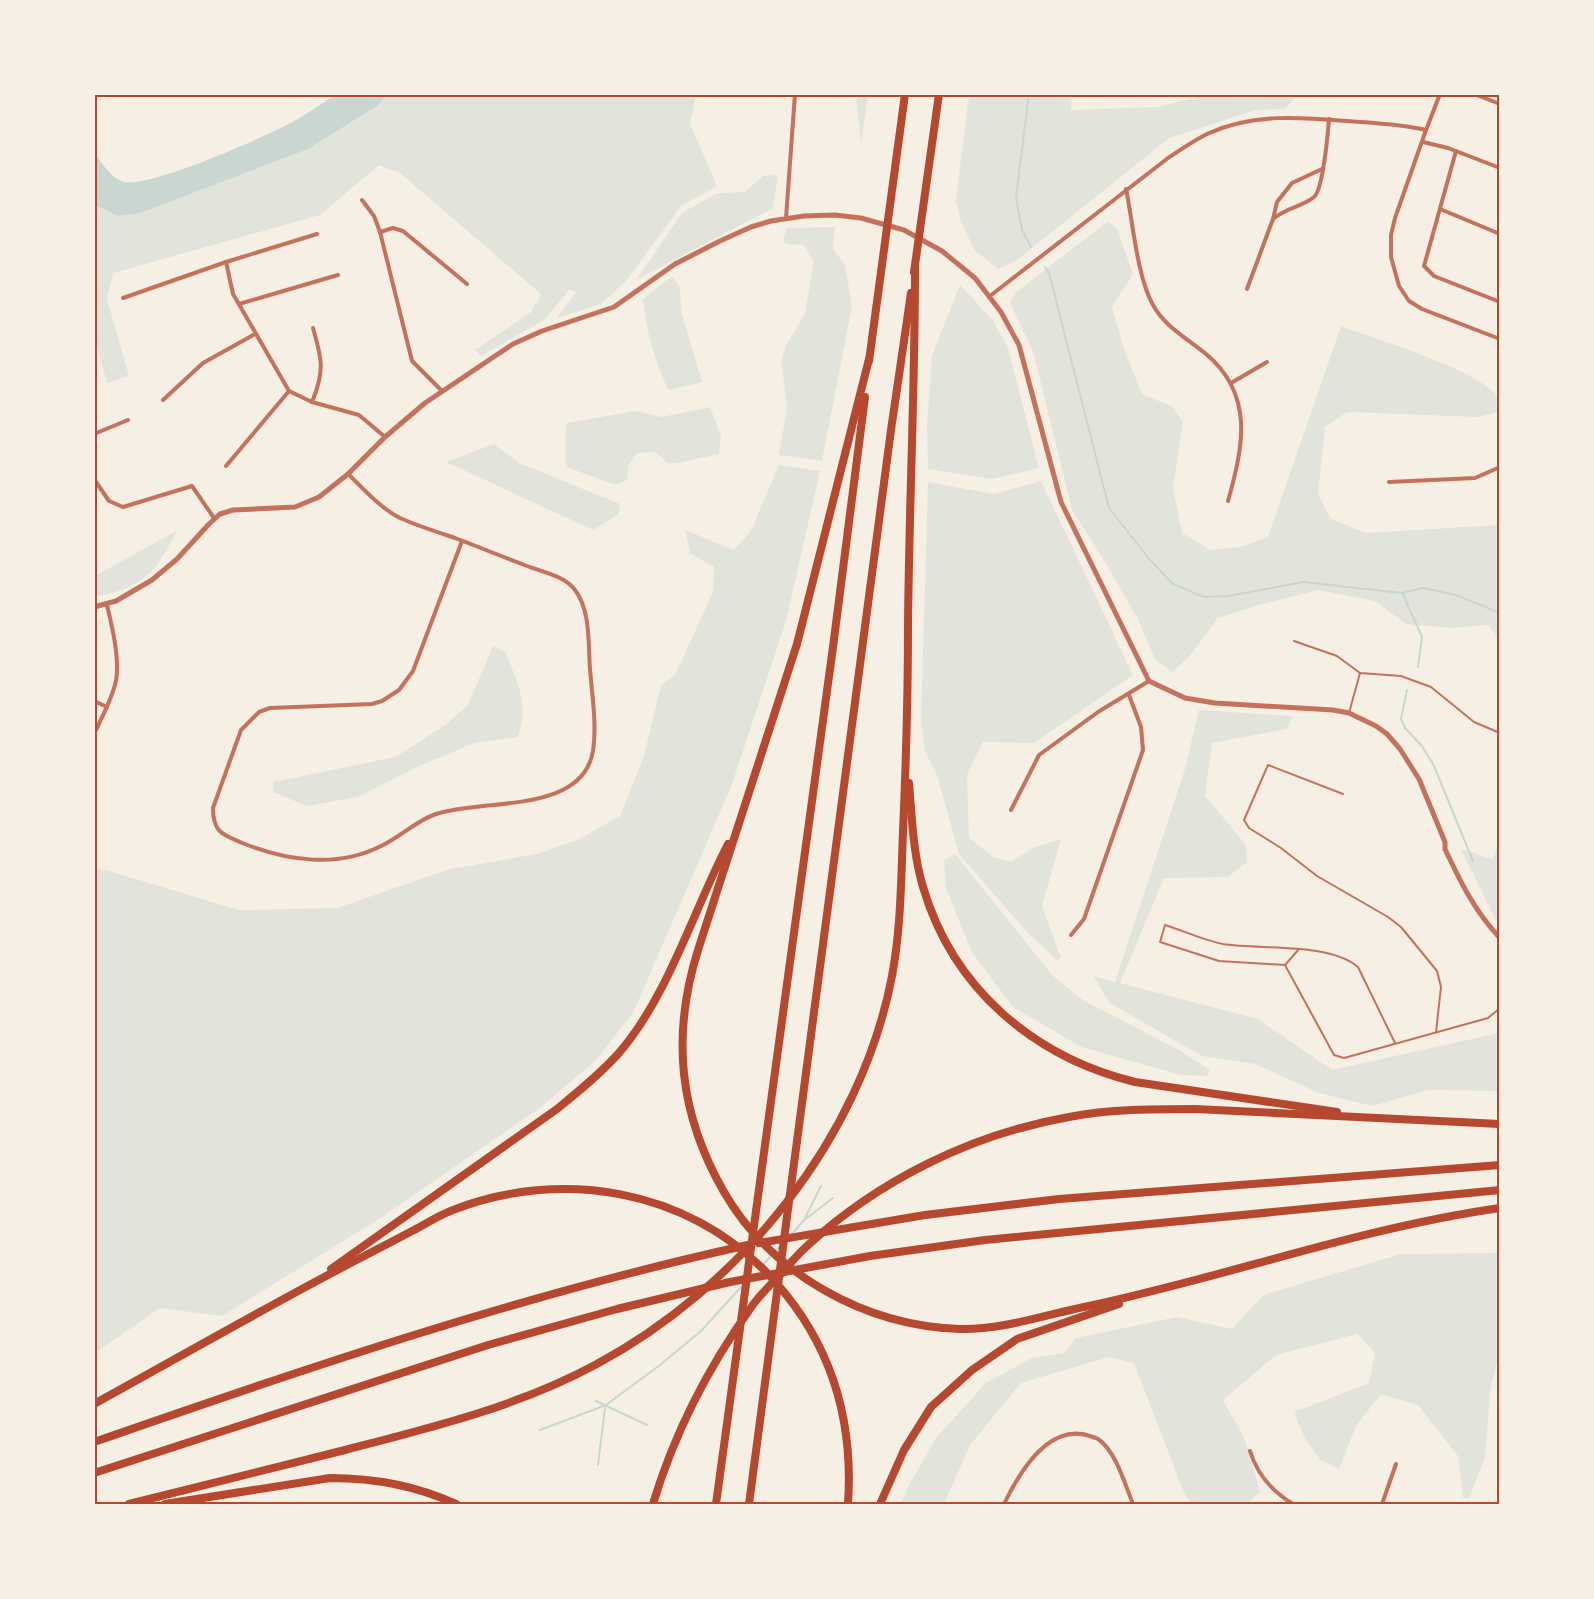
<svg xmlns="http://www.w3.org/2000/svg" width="1594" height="1599" font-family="Mulish,sans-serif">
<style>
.green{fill:#e2e4dc}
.water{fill:#c9d6d2}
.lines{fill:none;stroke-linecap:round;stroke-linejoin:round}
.stream{stroke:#c9d6d2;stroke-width:2}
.service{stroke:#c5725c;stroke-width:2}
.minor{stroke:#c5725c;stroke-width:4}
.tertiary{stroke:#c5725c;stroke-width:5}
.motorway{stroke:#b5482f;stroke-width:8}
.neatline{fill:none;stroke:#b5482f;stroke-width:2}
</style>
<rect width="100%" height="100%" fill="#f6efe4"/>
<g class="green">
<polygon points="386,94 696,95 690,124 717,186 681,206 627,280 601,304 557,318 576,292 569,290 544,320 481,356 475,350 531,312 541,294 400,173 379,165 320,215 113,273 107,299 129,376 107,383 95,339 94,205 118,216 308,149 376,106"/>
<polygon points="856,95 868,95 861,144"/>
<polygon points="969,95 1072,95 1071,110 1157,107 1206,95 1292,95 1293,101 1284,109 1256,110 1169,138 1017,260 998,269 974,250 960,219 956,200"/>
<polygon points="778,175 773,208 636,280 682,213 717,193 745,192 763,176"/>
<path d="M1107 222 1117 229 1133 274 1112 307 1125 352 1142 394 1171 406 1183 421 1173 488 1182 533 1211 550 1241 547 1268 537 1341 326C1373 338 1479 370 1495 395 1499 400 1500 406 1499 412L1478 417 1347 412 1325 427 1318 495 1331 519 1366 533 1499 525V641L1488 625 1452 628 1406 624 1375 601 1318 590 1259 605 1218 618 1189 657 1172 672 1155 659 1137 617 1099 552 1072 510 1033 351 1010 303 1015 293Z"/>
<polygon points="835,227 833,249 845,265 852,306 822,461 779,455 787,407 781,360 787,344 805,313 814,261 804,245 786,244 783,240 787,228"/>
<path d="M673 277 680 287 681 311 702 382 668 390C655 360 646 332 643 299L668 279Z"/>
<polygon points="960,285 992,319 1008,348 1039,468 992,479 928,469 927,426 932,355"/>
<polygon points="710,407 721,436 719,454 678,463 667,463 656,452 637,453 628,466 627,480 616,485 566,467 565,435 567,423 635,411 662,417"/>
<polygon points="494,444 519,463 620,504 619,514 593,530 446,462"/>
<polygon points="779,465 820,471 786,621 731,787 633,1013 596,1060 541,1107 379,1219 222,1316 160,1308 95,1353 95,869 109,871 239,910 337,908 450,869 537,854 577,840 620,816 644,756 661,685 675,675 713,592 714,567 690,553 685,530 734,550 751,531"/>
<polygon points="1041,481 1133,675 1034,743 983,742 967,775 969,838 993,857 1011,862 1033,848 1061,839 1042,906 1061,958 1057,960 1028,933 959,854 937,775 925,751 921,721 928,482 994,494"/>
<path d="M178 530C171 541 165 553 158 564 145 582 116 595 95 596V576Z"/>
<path d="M493 646 505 652C518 683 529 704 518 737L474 743 415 768 358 797 307 806 273 792 274 782 395 757 444 726 468 705Z"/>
<polygon points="1199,710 1293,716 1287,729 1212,743 1205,796 1246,845 1247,862 1228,877 1164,878 1120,983 1258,1019 1332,1070 1499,1033 1499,1091 1428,1090 1372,1106 1319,1093 1255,1064 1202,1056 1110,1003 1093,976 1115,982 1185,769"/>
<polygon points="1499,844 1499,924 1496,921 1461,849 1492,859"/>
<polygon points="955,854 1053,976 1083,1000 1179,1050 1210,1070 1207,1076 1181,1075 1081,1047 1013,1007 971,951 946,888 944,860"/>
<polygon points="1499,1253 1499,1353 1490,1392 1485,1458 1469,1498 1463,1498 1458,1456 1418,1405 1381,1394 1356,1426 1339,1469 1320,1460 1304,1437 1294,1412 1369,1383 1375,1353 1357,1334 1276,1355 1223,1400 1245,1440 1260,1491 1248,1504 1192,1504 1184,1493 1134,1363 1109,1357 1021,1383 970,1445 944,1504 901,1504 907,1489 936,1438 986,1383 1032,1358 1064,1353 1076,1338 1177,1317 1232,1329 1263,1295 1401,1254"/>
</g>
<path class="water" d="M336 95H386L377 106 308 149 140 213 118 216 95 205V154C102 163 112 179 124 182 152 187 256 140 285 126 303 117 319 105 336 95Z"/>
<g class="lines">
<g class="stream">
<polyline points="1029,94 1016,198 1022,230 1031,247"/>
<polyline points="1045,267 1049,273 1109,508 1150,560 1173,584 1204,597 1228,596 1304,582 1401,593 1423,588 1456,595 1500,613"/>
<polyline points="1403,594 1422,637 1418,667"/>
<polyline points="1407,690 1401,719 1405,728 1422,746 1434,766 1473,861"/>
<polyline points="805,1218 821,1186"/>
<polyline points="792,1234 803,1221 833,1198"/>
<polyline points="763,1265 779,1247"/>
<polyline points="596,1401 647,1425"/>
<polyline points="540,1430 606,1405 660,1365 701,1331 742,1286"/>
<polyline points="598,1465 605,1408"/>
</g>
<g class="service">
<polyline points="1294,641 1337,656 1360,673 1401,676 1431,687 1474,722 1500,733"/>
<polyline points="1349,713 1360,673"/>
<polyline points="1343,794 1268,765 1244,820 1249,828 1281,848 1317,876 1388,917 1401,927 1437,971 1441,987 1436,1032"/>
<path d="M1299 949 1285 965 1219 961 1160 942 1165 925C1184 931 1204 940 1223 944 1260 950 1329 942 1358 967L1395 1043"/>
<polyline points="1500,963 1500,967"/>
<polyline points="1285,965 1334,1055 1344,1058 1488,1018 1500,1008"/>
</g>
<g class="minor">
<polyline points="1474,94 1500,104"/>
<polyline points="1426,130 1440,94"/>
<polyline points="1423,142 1448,148 1500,168"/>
<polyline points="1456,151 1424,266 1434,276 1500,302"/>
<path d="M1126 189C1133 222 1137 277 1153 305 1165 327 1187 338 1206 354 1255 395 1243 447 1228 501"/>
<polyline points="362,200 374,216 380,232 412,361 442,391"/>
<polyline points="1440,209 1500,234"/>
<polyline points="786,218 795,94"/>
<path d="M1273 219C1287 207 1302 207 1314 197 1323 190 1328 132 1329 119"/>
<polyline points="380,232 393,228 403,231 467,284"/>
<polyline points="226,262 233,294 289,391 312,402 359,415 385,437"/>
<polyline points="1247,289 1273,219 1277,202 1292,183 1322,169"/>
<path d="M990 296 1168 158C1180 150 1193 141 1207 134 1252 113 1300 117 1348 121 1374 123 1401 124 1426 130L1395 218 1391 235V257L1399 286 1409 301 1422 309 1500 339"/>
<polyline points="123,298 226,262 317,234"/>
<polyline points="239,304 338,275"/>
<polyline points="1231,383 1267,362"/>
<polyline points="163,400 203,363 255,334"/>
<path d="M312 402C325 371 322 359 313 328"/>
<polyline points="94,434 128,420"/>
<polyline points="226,466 289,391"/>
<path d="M348 474C364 489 380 508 400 518 418 526 437 532 455 538 479 547 503 557 527 566 543 572 565 576 575 590 591 611 588 644 590 669 592 696 597 724 593 751 582 815 483 798 436 814 415 821 401 837 381 846 338 868 288 861 245 844 224 835 213 834 213 808L241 730 259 712 270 708 372 704 382 701 399 690 413 671 462 541"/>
<polyline points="94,479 109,501 123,507 192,486 214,518"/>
<polyline points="1389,482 1475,478 1500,467"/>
<polyline points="94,701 107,707"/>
<path d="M94 734C102 717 112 699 116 681 120 659 112 626 107 605"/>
<polyline points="1011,810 1039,755 1098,712 1149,681"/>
<polyline points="1071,935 1084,919 1143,750 1141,727 1129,695"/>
<path d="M1250 1451C1257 1474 1273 1492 1293 1504"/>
<path d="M1004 1504C1019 1473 1048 1422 1090 1436 1093 1437 1096 1438 1098 1439 1116 1451 1125 1485 1133 1504"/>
<polyline points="1382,1504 1396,1464"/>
</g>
<path class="tertiary" d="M94 607 116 601 152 580 177 559 209 524 220 514 233 510 295 507 319 497 348 474 385 437 425 403 513 344 542 331 614 307 675 264 720 241 751 227 771 221 804 216 835 215 861 218 904 230 942 251 975 278 1001 312 1019 345 1061 502 1149 681 1185 698 1215 703 1333 710 1349 713 1376 726 1387 734 1400 749 1419 779 1445 842V849C1460 881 1475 912 1500 938"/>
<g class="motorway">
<polyline points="914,272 939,94"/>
<path d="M869 359 797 644 698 950C671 1036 679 1114 724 1192 772 1275 866 1326 960 1329 1002 1330 1044 1315 1084 1307 1223 1278 1359 1228 1500 1208"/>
<polyline points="869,361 905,94"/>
<path d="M909 783C912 818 913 854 923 887 953 989 1034 1057 1135 1082L1337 1112"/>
<polyline points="759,1243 925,1215 1059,1199 1500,1165"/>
<path d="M331 1269 557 1109C579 1091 600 1074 618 1054 668 997 693 911 728 844"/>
<path d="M94 1404C172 1361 249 1317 328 1275 356 1260 384 1246 412 1231 426 1224 439 1215 453 1210 561 1168 687 1189 768 1274 830 1339 854 1416 848 1504"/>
<path d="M94 1442C309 1367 525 1294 748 1245"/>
<polyline points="94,1473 488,1345 617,1309 730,1282 870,1256 985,1240 1500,1190"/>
<path d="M129 1504C201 1486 273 1468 345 1450 430 1428 517 1407 595 1365 740 1288 861 1139 892 976 901 928 901 880 903 832 906 763 908 695 908 626 909 507 915 387 915 268"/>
<path d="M165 1504 330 1478C373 1478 417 1486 456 1504"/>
<path d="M653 1504C674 1434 709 1366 752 1306 760 1295 770 1285 779 1276 788 1266 797 1255 807 1246 879 1180 972 1134 1069 1117 1110 1109 1153 1109 1195 1109L1500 1124"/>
<polyline points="716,1504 833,647 865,397"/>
<polyline points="749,1504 891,430 911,293"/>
<polyline points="880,1504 904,1450 931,1407 972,1370 1017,1339 1119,1304"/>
</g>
</g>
<rect width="1594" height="1599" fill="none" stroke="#f6efe4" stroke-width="192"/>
<rect x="96" y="96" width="1402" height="1407" class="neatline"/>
</svg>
